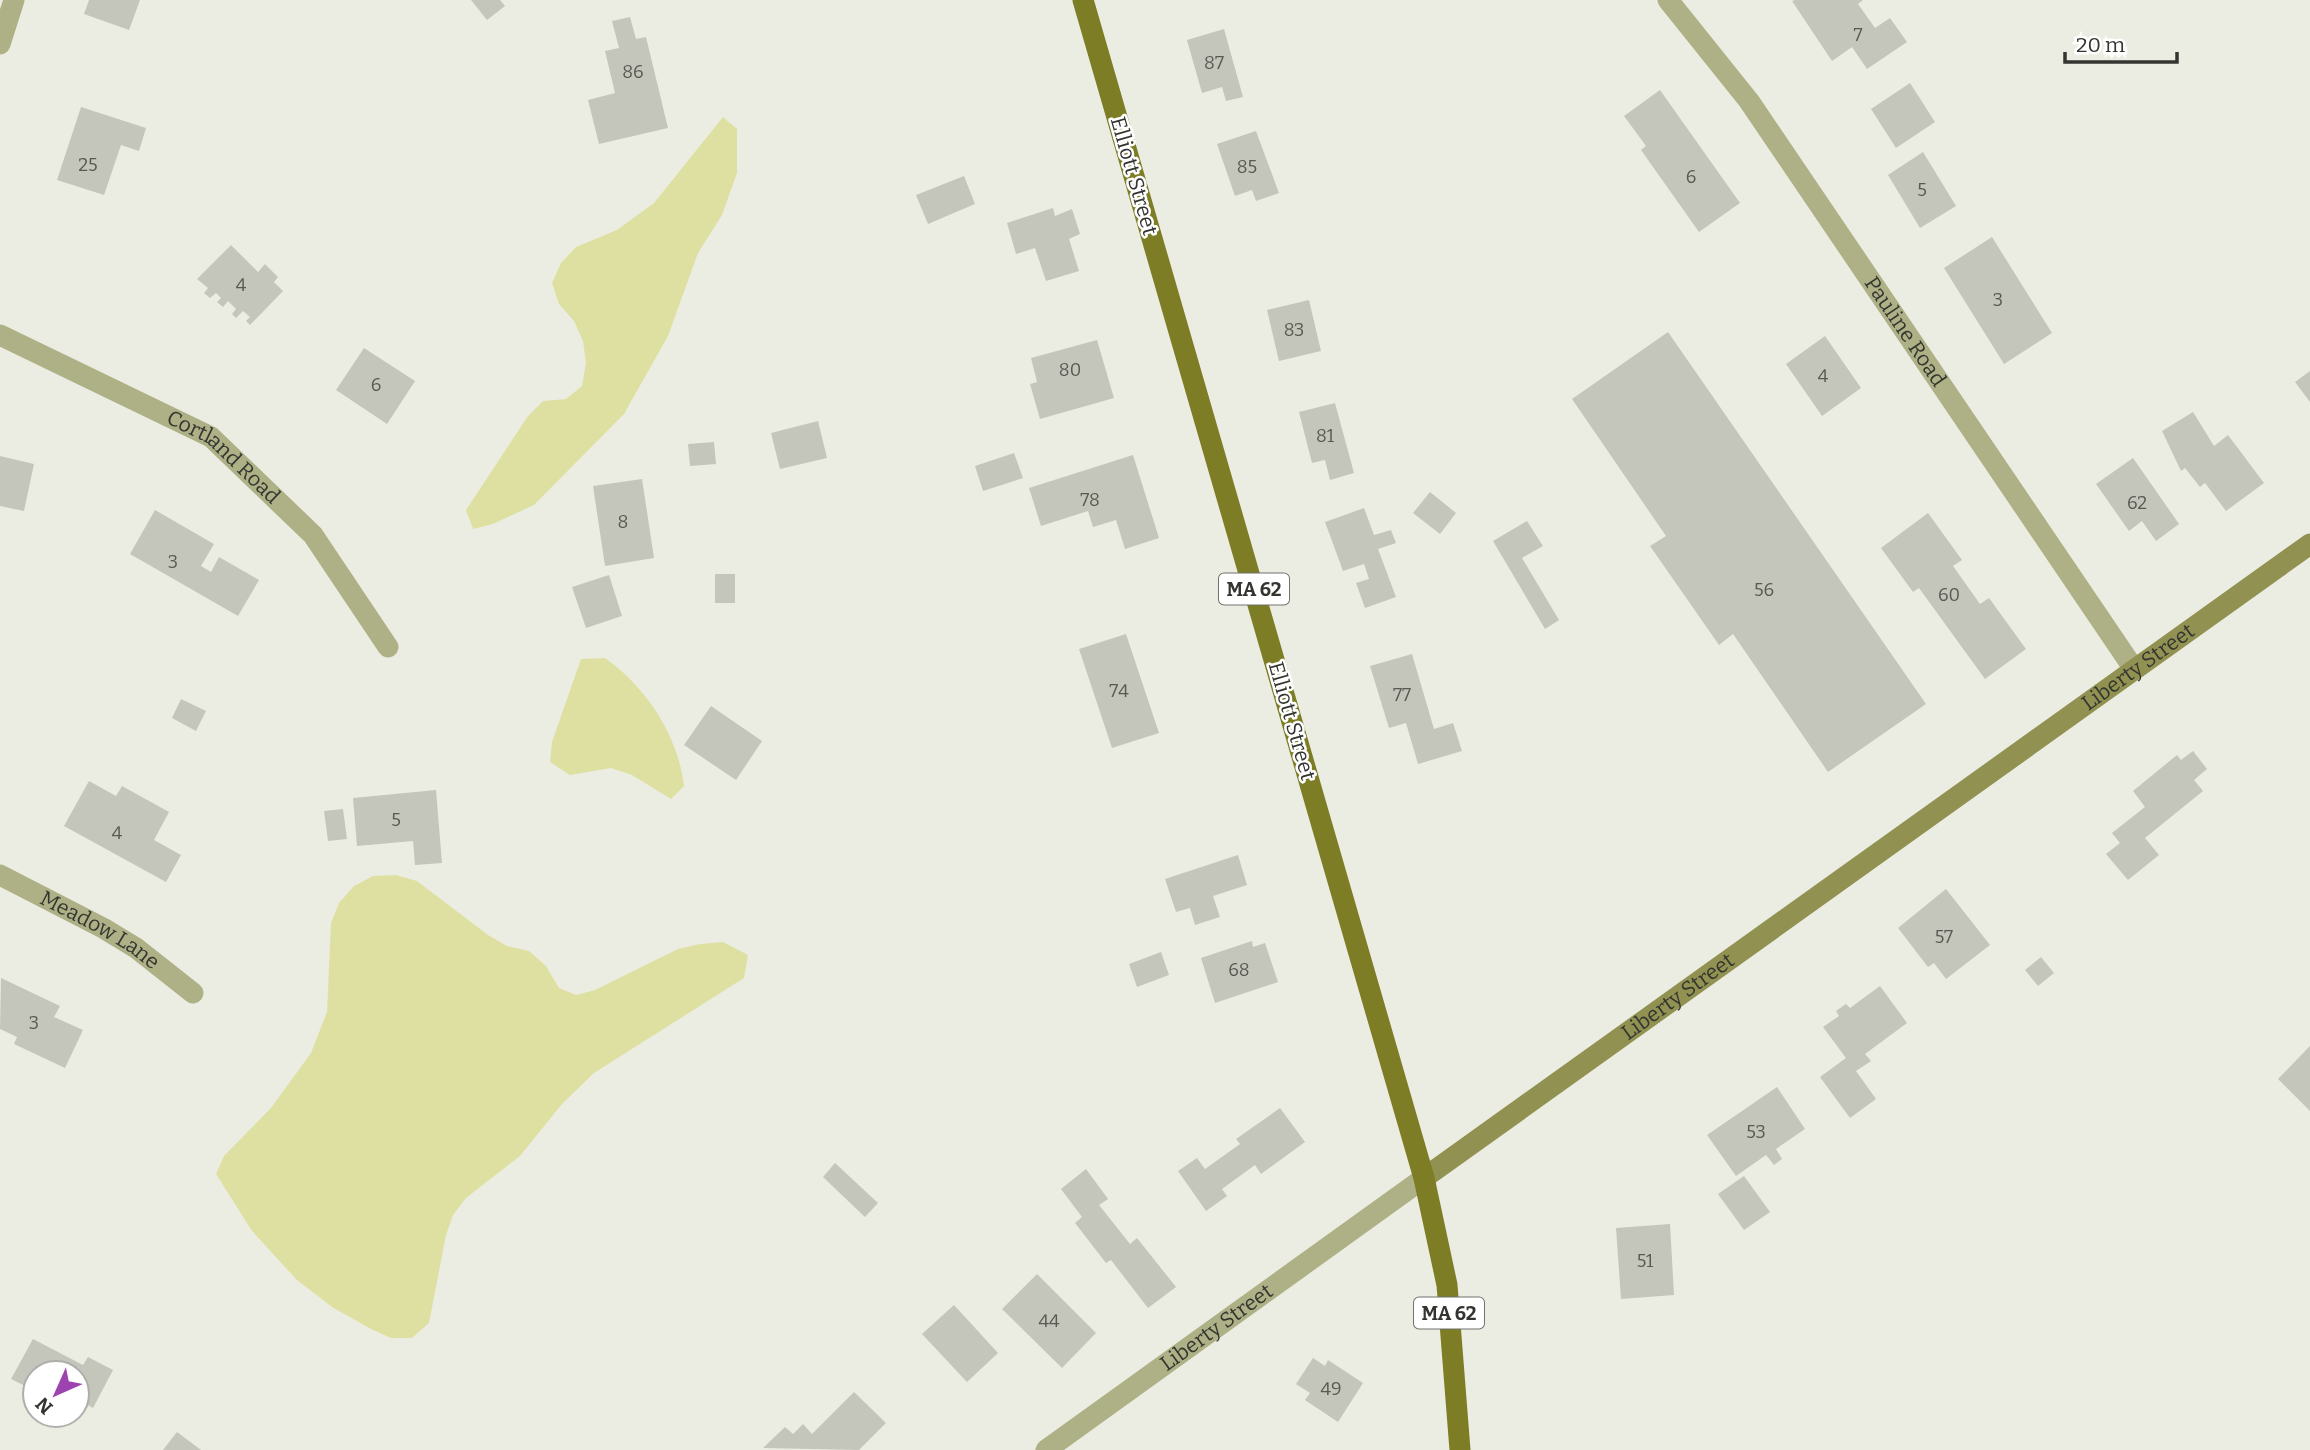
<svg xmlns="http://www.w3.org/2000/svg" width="2310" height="1450" font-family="Bitter,serif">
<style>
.green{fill:#dee0a1}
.building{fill:#c5c6bb}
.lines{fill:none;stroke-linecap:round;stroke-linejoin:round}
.street{stroke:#aeb086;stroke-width:21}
.secondary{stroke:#919252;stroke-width:21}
.primary{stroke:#7c7d24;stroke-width:21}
.labels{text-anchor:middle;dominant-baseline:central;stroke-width:5;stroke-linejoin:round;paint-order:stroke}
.number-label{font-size:18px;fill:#585953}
.shield{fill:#fff;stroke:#71726e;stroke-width:2}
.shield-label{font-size:19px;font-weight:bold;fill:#343530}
.street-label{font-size:21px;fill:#343530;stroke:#fff}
</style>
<rect width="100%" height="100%" fill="#ecede2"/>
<g class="green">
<polygon points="723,117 737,129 737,173 722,215 698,253 668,336 624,414 534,505 493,524 473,529 466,510 528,416 543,401 566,399 582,386 586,363 583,341 574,321 559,304 552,283 561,263 576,247 617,230 654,203"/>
<path d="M605 658C646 687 678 735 684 786L671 799 632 775 611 768 570 775 550 762 552 742 581 659Z"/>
<polygon points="396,875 417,881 488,935 507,946 529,951 546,966 559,988 576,995 595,990 678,949 700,944 723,942 748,955 744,978 594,1073 562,1104 520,1156 466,1198 453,1215 446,1235 429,1323 412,1338 391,1338 371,1329 332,1307 297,1280 252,1231 216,1174 224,1156 271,1108 311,1053 327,1012 331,923 339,903 354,886 373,876"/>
</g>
<g class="building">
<polygon points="89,0 140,0 129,30 84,14"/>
<polygon points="471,0 500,0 505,6 487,20"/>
<polygon points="1795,0 1863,0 1858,4 1875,28 1890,18 1907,42 1867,69 1852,47 1832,61 1792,1"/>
<polygon points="630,17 636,39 646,37 668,128 599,144 588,100 615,93 605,51 619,48 612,21"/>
<polygon points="1224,29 1243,97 1226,101 1222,87 1202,93 1187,40"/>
<polygon points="1910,83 1935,122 1896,148 1871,109"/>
<polygon points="1660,90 1740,203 1699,232 1641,150 1646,146 1624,116"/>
<polygon points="81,107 146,128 139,151 121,145 104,195 57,180"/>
<polygon points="1256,131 1279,193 1256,201 1252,190 1235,196 1217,144"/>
<polygon points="1923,152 1956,206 1920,228 1888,175"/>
<polygon points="964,176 975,204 928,224 916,195"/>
<polygon points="1053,208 1055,216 1072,209 1080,234 1069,239 1079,271 1046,281 1035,248 1016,254 1007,223"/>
<polygon points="1992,237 2052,333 2004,364 1944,268"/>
<polygon points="231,245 258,272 265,264 278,277 274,282 283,291 250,325 246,321 250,317 243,311 236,318 232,314 236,309 228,301 223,307 217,302 221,298 216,293 210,298 204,293 208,288 197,279"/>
<polygon points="1309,300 1321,351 1279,361 1267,310"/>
<polygon points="1668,332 1926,704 1828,772 1733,634 1719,645 1650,546 1666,536 1572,399"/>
<polygon points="1825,336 1861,388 1822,416 1786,364"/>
<polygon points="1097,340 1114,398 1040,419 1030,384 1037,382 1031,358"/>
<polygon points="364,348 415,381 387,424 336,390"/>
<polygon points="2310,371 2310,402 2295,382"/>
<polygon points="1335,403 1354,473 1330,480 1325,460 1312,463 1299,412"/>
<polygon points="2193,412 2214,446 2228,435 2264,483 2226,511 2205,483 2200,487 2185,468 2181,471 2162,431"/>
<polygon points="818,421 827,458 780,469 771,433"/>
<polygon points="714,442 716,464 690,466 688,444"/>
<polygon points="1014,453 1023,478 983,491 975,466"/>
<polygon points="1133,455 1159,538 1125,549 1116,520 1093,527 1088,511 1041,526 1029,488"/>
<polygon points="0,456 34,464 24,511 0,506"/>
<polygon points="2133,458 2179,524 2156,541 2142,521 2129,531 2096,484"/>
<polygon points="642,479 654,558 605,566 593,486"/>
<polygon points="1430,492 1456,513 1440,534 1413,513"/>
<polygon points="1364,508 1374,535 1391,530 1396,543 1378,549 1396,597 1365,608 1356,583 1369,579 1364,564 1343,571 1325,522"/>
<polygon points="155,510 214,544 201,566 211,572 219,557 259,580 238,616 130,554"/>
<polygon points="1928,513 1962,560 1953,566 1980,604 1989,598 2026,649 1985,679 1919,588 1913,592 1881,548"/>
<polygon points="1527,521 1543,546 1522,558 1559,620 1545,629 1493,541"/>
<rect x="715" y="574" width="20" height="29"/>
<polygon points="609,575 622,616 586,628 572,587"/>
<polygon points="1126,634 1159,733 1112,748 1079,649"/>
<polygon points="1412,654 1434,729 1453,723 1462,751 1418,764 1406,723 1389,728 1370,666"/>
<polygon points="181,699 206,711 196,731 172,718"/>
<polygon points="711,706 762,741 736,780 684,745"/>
<polygon points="2193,751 2207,769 2194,780 2203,791 2145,838 2159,855 2128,880 2106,854 2120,843 2112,833 2145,807 2133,791 2177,755 2181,760"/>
<polygon points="89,781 116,796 122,786 169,812 154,840 181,855 166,882 64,826"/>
<polygon points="436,790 442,863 415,865 413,841 357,846 353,798"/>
<polygon points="343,809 347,839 328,841 324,811"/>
<polygon points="1238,855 1247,885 1213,896 1220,917 1195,925 1190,908 1176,912 1165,879"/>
<polygon points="1946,889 1990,945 1946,979 1934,963 1928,967 1898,928"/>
<polygon points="1252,941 1253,947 1265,943 1278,982 1215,1003 1201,958"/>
<polygon points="1161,952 1169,975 1137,987 1129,964"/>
<polygon points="2041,957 2054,973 2038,986 2025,970"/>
<polygon points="1,978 60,1006 54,1017 83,1030 65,1068 14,1044 17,1037 0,1029"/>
<polygon points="1880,986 1907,1023 1865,1054 1871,1061 1856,1071 1876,1099 1850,1118 1820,1077 1846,1058 1823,1027 1839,1016 1836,1011 1846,1004 1850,1008"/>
<polygon points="2310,1046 2310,1111 2278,1079"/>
<polygon points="1777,1087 1805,1129 1776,1149 1782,1159 1774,1165 1766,1155 1736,1176 1707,1135"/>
<polygon points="1280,1108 1305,1142 1261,1174 1255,1165 1222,1189 1227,1196 1206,1211 1178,1171 1197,1158 1205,1169 1240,1144 1236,1139"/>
<polygon points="835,1163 878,1203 865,1217 823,1177"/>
<polygon points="1086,1169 1108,1199 1099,1205 1130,1244 1137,1238 1176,1287 1148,1308 1111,1260 1106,1263 1075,1223 1082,1217 1061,1189"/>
<polygon points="1744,1176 1770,1212 1744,1230 1718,1194"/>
<polygon points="1670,1224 1674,1295 1621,1299 1616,1228"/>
<polygon points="1037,1274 1096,1333 1062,1368 1002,1309"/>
<polygon points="954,1305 998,1353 967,1382 922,1334"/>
<polygon points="33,1339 83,1365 88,1357 113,1370 93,1408 77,1399 77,1373 35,1373 35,1391 11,1379"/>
<polygon points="1313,1358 1325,1366 1328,1360 1363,1383 1338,1422 1305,1400 1310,1393 1296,1384"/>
<polygon points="854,1392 886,1423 859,1450 763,1448 785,1427 793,1434 803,1424 812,1434"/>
<polygon points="177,1432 201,1450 163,1450"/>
</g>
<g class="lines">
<g class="street">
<path id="s1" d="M1668 0 1749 101 2134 669"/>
<polyline points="0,44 14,0"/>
<path id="s2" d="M0 335 211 437 313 535 388 647"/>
<path id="s3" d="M0 875 103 928 136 948 193 993"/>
<path id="s4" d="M1046 1450 1424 1178"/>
</g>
<path class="secondary" id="s5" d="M1424 1178 2310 544"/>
<polyline class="primary" points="1083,0 1424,1178 1447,1285 1460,1450"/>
</g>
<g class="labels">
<g class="number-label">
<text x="1858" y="35">7</text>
<text x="1214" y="63">87</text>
<text x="633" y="72">86</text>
<text x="88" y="165">25</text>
<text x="1247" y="167">85</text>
<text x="1691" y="177">6</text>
<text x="1922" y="190">5</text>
<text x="241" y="285">4</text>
<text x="1998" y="300">3</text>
<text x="1294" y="330">83</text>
<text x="1070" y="370">80</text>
<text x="1823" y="376">4</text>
<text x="376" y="385">6</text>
<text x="1325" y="436">81</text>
<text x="1090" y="500">78</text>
<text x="2137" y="503">62</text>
<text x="623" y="522">8</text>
<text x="173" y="562">3</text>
<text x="1764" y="590">56</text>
<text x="1949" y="595">60</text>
<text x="1119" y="691">74</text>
<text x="1402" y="695">77</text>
<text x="396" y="820">5</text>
<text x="117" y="833">4</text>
<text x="1944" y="937">57</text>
<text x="1239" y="970">68</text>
<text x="34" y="1023">3</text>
<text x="1756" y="1132">53</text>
<text x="1645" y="1261">51</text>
<text x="1049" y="1321">44</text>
<text x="1331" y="1389">49</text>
</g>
<g class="shield">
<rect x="1219" y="573.5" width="70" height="31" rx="5"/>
<rect x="1414" y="1297.5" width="70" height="31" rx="5"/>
</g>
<g class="shield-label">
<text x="1254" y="589">MA 62</text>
<text x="1449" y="1313">MA 62</text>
</g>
<g class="street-label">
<text transform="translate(1134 176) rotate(74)">Elliott Street</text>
<text stroke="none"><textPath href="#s1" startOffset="408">Pauline Road</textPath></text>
<text stroke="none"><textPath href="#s2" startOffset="256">Cortland Road</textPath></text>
<text stroke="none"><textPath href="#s5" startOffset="878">Liberty Street</textPath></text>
<text transform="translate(1292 721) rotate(74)">Elliott Street</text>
<text stroke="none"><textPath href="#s3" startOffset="114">Meadow Lane</textPath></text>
<text stroke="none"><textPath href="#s5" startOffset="312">Liberty Street</textPath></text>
<text stroke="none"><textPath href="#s4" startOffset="210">Liberty Street</textPath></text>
</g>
</g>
<g transform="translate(56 1394) rotate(225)"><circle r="33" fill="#ffffff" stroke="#aeaeac" stroke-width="2"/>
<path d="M0-5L12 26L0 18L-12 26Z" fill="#9c43b0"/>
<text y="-10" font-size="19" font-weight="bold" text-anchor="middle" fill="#343530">N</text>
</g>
<path d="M2065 52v10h112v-10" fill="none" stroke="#343530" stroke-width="3.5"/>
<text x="2076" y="52" font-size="21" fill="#343530" stroke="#ffffff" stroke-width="5" paint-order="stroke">20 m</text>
</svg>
